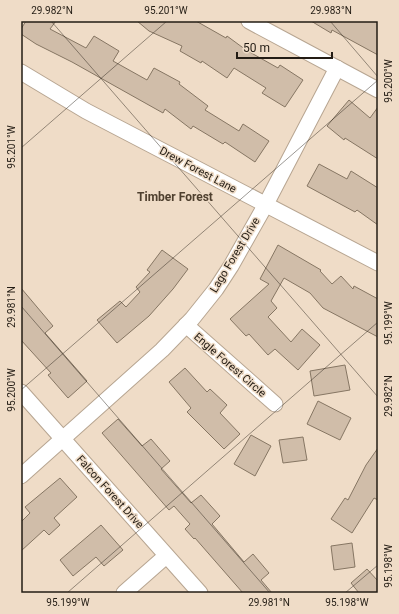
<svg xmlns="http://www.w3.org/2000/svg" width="399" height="614" font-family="Roboto,sans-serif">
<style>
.building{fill:#d0bda9;stroke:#867663}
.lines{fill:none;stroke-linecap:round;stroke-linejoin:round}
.street-casing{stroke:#b7a591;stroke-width:17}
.street{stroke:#fff;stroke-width:15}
.ticks{fill:none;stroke:#231c14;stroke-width:1;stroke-opacity:0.45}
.labels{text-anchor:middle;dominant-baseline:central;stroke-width:3;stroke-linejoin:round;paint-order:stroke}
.street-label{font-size:11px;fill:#231c14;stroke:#efdcc7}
.neighbourhood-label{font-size:12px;font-weight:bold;fill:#4f402f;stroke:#efdcc7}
.neatline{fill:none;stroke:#231c14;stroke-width:1.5}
.ticks-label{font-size:10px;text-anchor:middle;fill:#231c14}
</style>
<rect width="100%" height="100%" fill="#efdcc7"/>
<g class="building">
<polygon points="26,21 56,21 50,29 86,48 94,36 119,51 113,61 147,80 154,68 180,82 179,84 208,106 205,110 239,131 243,124 269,141 255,162 225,142 223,144 193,126 191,129 165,109 163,113 72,62 36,44 21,34 21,29"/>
<polygon points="137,21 196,21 226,38 227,36 246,50 278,68 280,65 303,80 285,107 262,93 266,88 234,68 227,78 202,61 201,63 180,51 182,46 149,31"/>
<polygon points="311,21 378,21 378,55 332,30 331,33"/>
<polygon points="349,100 370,118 378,107 378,159 345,138 344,140 327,126"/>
<polygon points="319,164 347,179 351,171 378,188 378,225 357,210 355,212 307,186"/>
<polygon points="278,245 321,270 320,271 332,284 341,276 353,289 354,286 378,299 378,337 323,308 310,293 284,278 271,301 277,308 268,317 291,342 302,329 320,345 298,370 275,349 268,355 249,334 246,336 230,319 269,284 260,279"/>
<polygon points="162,250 188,269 173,289 149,316 117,343 97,320 120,301 126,307 140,292 136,287 150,272 147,270"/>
<polygon points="21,288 53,326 45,333 87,381 68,398 48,375 51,373 21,340"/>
<polygon points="345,365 350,390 314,396 310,371"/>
<polygon points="185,368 207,392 210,389 227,405 220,413 240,434 224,449 187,412 191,408 169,382"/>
<polygon points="318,401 351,418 340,440 307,424"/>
<polygon points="118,419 142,446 151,439 170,461 161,469 191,503 201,495 220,516 212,524 244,562 253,554 269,573 261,580 272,593 243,593 195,538 194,539 185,529 190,524 174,506 169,510 102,433"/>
<polygon points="251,435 271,446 255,476 234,464"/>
<polygon points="303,437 307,460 283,463 279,440"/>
<polygon points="378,448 378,500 374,498 352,533 331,519 345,498 348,500 366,465"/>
<polygon points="60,478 77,497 54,518 60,525 49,535 44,530 21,551 21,522 30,513 25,507"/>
<polygon points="101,525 123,550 104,566 96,557 73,576 60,560"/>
<polygon points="352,543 355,567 334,570 331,546"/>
<polygon points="367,569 378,581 378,593 359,593 351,583"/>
</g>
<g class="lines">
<defs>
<g id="street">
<polyline points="249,21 378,90"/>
<polyline points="21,72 86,111 378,263"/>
<polyline points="186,325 275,404"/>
<polyline points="21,392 200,593"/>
<polyline points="21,476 162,350 192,319 216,289 231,266 266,204 337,68"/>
<polyline points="124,593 166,556"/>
</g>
</defs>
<use href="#street" class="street-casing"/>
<use href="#street" class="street"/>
</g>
<path class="ticks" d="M51 21 378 397M330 21 378 77M21 148 167 21M21 306 270 593M21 390 378 80M67 593 378 322M345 593 378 565"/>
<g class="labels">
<g class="street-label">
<text transform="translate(198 170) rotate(28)">Drew Forest Lane</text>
<text transform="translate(235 255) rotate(-59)">Lago Forest Drive</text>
<text transform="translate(230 365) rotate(41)">Engle Forest Circle</text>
<text transform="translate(110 492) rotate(48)">Falcon Forest Drive</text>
</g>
<g class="neighbourhood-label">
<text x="175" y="197">Timber Forest</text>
</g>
</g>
<rect width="399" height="614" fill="none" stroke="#efdcc7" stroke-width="44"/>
<path d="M237 52v6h95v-6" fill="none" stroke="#231c14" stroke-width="2"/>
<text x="243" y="52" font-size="12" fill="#231c14" stroke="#efdcc7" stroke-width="3" paint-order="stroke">50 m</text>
<rect x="22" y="22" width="355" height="570" class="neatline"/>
<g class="ticks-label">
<text x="52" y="14">29.982°N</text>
<text x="166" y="14">95.201°W</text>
<text x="331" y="14">29.983°N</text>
<text transform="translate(388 81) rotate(-90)" y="4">95.200°W</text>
<text transform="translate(11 147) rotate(-90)" y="4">95.201°W</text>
<text transform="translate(11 307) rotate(-90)" y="4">29.981°N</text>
<text transform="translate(388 323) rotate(-90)" y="4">95.199°W</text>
<text transform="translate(11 390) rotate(-90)" y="4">95.200°W</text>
<text transform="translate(388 396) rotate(-90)" y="4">29.982°N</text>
<text transform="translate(388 566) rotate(-90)" y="4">95.198°W</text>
<text x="68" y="606">95.199°W</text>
<text x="269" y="606">29.981°N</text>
<text x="347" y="606">95.198°W</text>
</g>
</svg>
